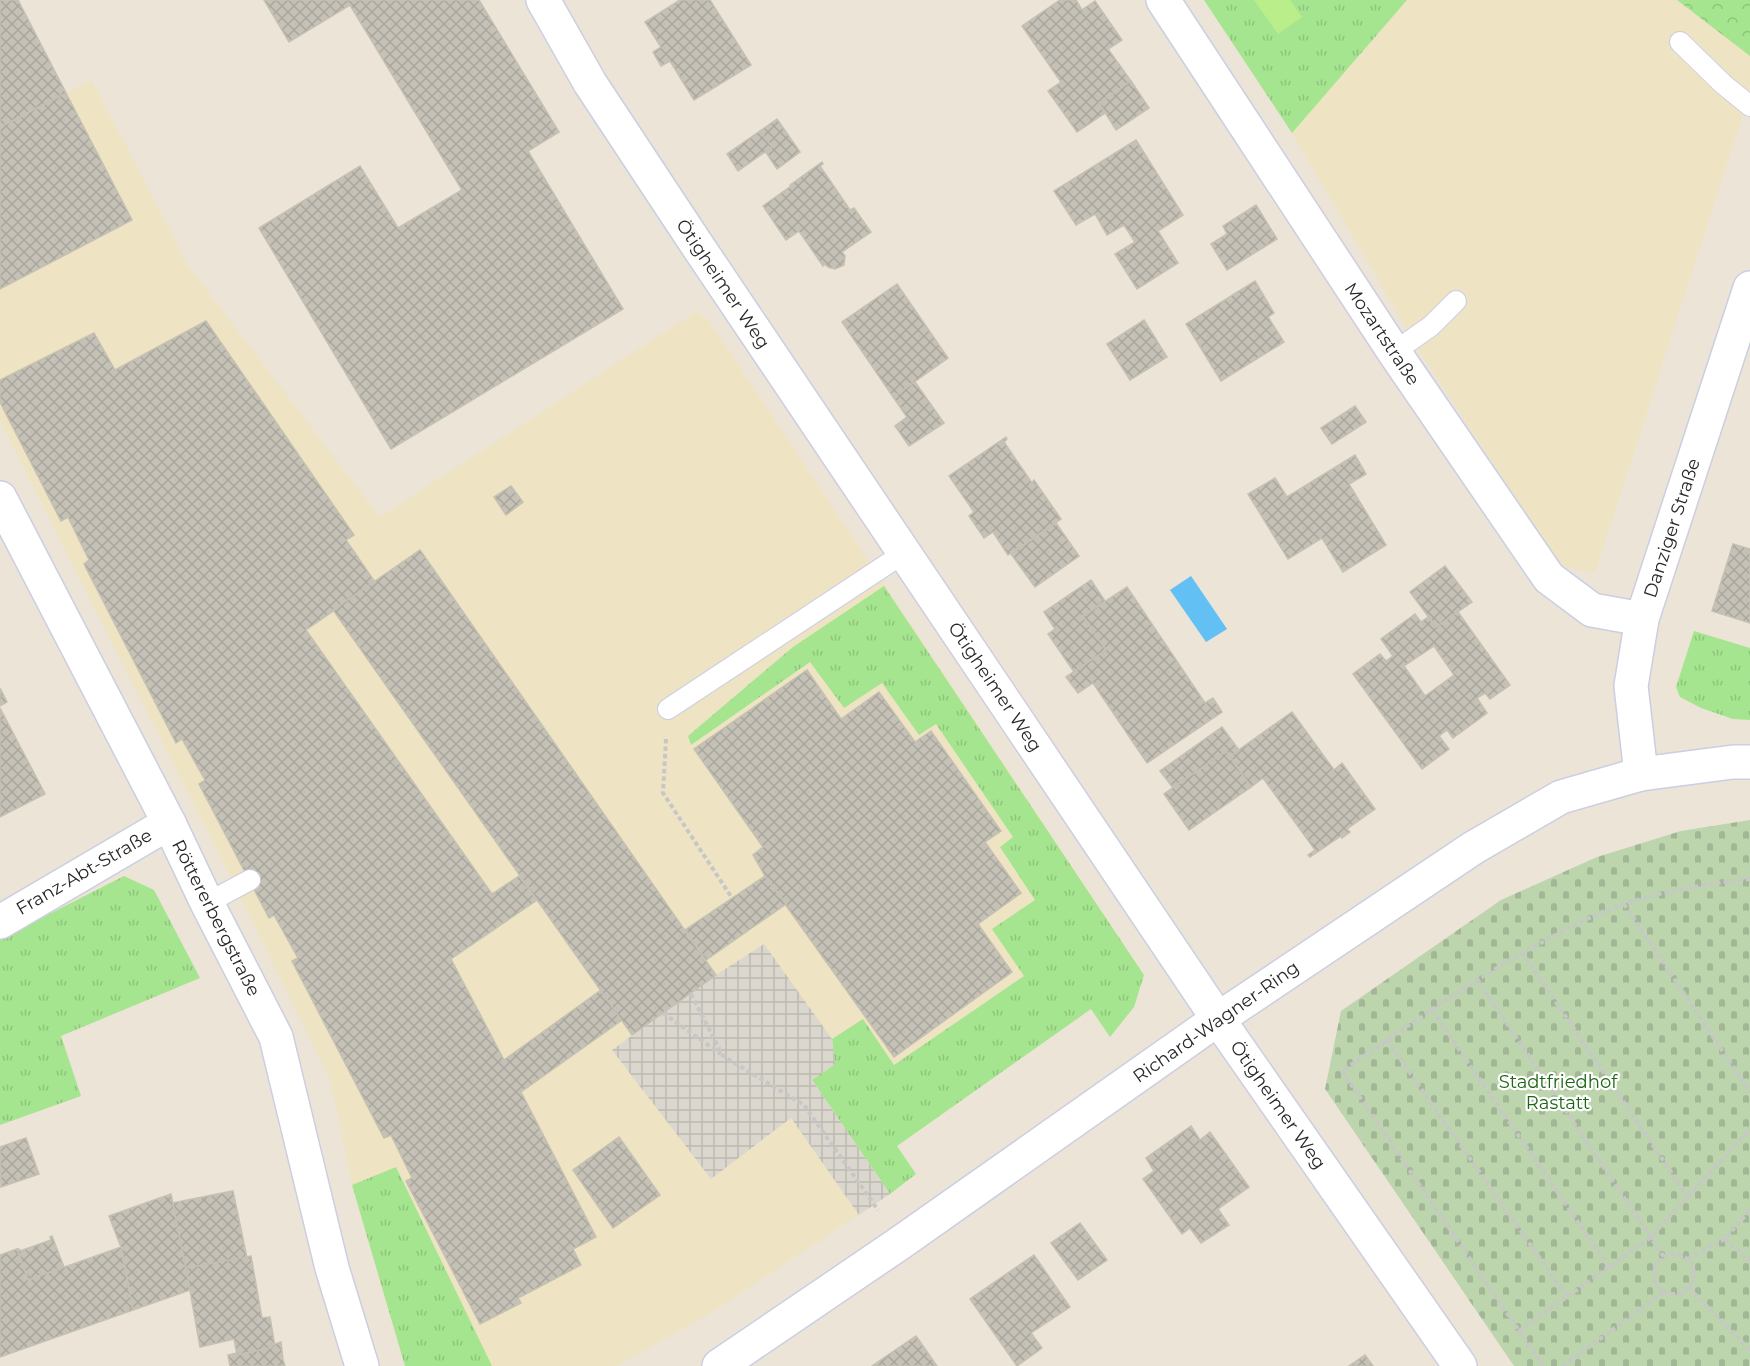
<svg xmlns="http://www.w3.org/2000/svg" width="1750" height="1366" font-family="Montserrat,sans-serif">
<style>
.education{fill:#eee4c4}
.grass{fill:url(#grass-tufts)}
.forest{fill:url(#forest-crowns)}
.cemetery{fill:url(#cemetery-stones)}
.pitch{fill:#baee8a}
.plaza{fill:url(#plaza-grid)}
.water{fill:#62c0f4}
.building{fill:url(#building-cross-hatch);stroke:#c5c0b1;stroke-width:1.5;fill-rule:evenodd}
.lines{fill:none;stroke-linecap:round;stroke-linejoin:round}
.service-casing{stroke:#cccee1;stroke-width:22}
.minor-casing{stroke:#cccee1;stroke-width:36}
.tertiary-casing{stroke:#cccee1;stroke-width:36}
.path{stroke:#c7c7c7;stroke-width:4;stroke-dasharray:4.5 3;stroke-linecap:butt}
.service{stroke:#fff;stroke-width:20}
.minor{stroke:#fff;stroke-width:33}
.tertiary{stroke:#fff;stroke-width:33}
.labels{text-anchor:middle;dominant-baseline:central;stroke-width:4.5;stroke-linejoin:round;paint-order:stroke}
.street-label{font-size:18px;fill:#272727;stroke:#fff}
.park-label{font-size:18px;fill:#1e6515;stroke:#fff}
</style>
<defs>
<pattern id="grass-tufts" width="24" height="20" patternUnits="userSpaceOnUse" patternTransform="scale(1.5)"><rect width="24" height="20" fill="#a5e58f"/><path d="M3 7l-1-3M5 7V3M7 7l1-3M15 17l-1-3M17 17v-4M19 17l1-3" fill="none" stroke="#8ec47b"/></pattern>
<pattern id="forest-crowns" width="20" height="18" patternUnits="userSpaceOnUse" patternTransform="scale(1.5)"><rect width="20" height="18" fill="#a5e58f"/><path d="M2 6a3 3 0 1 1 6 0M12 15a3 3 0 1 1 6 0" fill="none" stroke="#8ec47b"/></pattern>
<pattern id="cemetery-stones" width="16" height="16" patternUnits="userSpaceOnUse" patternTransform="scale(1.5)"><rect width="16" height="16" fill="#bdd5ad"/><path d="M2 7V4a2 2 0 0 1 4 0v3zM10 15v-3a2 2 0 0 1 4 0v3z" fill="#a2b795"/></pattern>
<pattern id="plaza-grid" width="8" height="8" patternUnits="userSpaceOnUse" patternTransform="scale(1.5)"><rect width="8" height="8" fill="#dbd7ce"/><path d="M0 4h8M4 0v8" fill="none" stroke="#bcb9b1"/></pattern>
<pattern id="building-cross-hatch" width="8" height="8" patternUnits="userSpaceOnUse" patternTransform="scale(1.5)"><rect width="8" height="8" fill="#c5c1b7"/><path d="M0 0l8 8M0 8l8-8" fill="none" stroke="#a9a69d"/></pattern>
</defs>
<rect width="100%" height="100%" fill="#ebe4d7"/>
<g class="education">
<polygon points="1204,0 1750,0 1750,93 1595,573 1561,566 1422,355 1292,133"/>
<polygon points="92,80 188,265 380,517 697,311 709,321 1144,975 1134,1007 1110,1037 1091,1009 897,1146 916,1174 859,1215 711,1313 617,1366 405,1366 352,1185 330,1079 209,835 0,421 0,127"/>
</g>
<g class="grass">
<polygon points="1204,0 1407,0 1292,133"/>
<polygon points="884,586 1144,975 1134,1007 1110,1037 1091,1009 897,1146 916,1174 890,1194 812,1080 835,1064 832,1039 863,1019 894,1065 1024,976 992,929 1035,900 1000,847 1013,837 936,724 919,735 882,683 844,708 810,662 691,745 688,736 793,647"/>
<polygon points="1694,631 1750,648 1750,720 1733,719 1701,708 1680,697 1676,687"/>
<polygon points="124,876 154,890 200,978 61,1036 81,1096 0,1125 0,939"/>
<polygon points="396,1167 492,1366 405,1366 352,1185"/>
</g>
<polygon class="forest" points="1677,0 1750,0 1750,56"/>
<polygon class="cemetery" points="1750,820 1750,1366 1514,1366 1325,1089 1341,1011 1501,900 1597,857 1681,831"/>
<polygon class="pitch" points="1254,0 1290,0 1302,17 1278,34"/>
<polygon class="plaza" points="764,944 832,1039 835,1064 812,1080 890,1194 859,1215 791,1118 711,1179 612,1050 716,975"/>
<polygon class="water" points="1191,576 1227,629 1206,642 1170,590"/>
<g class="building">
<polygon points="0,0 18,0 66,93 0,127"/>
<polygon points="264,0 479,0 559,132 528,151 623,309 391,449 259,228 360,166 398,228 462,190 350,5 289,42"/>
<polygon points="680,0 710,0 751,65 694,100 670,61 661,66 653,52 661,47 645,22"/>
<polygon points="1060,0 1076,0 1082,10 1095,1 1122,40 1108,49 1131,81 1099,103 1105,113 1077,132 1048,91 1061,82 1022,26"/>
<polygon points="1131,81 1149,108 1116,130 1099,103"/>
<polygon points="66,93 132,220 0,289 0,127"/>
<polygon points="777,119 800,152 777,169 765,151 772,147 760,131"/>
<polygon points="760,131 772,147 738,171 727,154"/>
<polygon points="1136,140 1183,215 1158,231 1178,263 1137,289 1115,254 1135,242 1124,225 1107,235 1095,214 1076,225 1054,191"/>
<polygon points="822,162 823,164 820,166 850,210 854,208 871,232 842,252 845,256 844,265 835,269 828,267 825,264 823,266 799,231 786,240 763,206 791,186 790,185"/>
<polygon points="1256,205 1277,239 1227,270 1211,244 1227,234 1223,226"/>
<polygon points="1255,281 1274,313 1268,317 1284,342 1221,381 1186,324"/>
<polygon points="897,284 948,358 893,397 842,322"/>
<polygon points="1144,320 1167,357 1130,380 1107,344"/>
<polygon points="206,321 354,535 346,540 375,582 306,630 492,894 519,876 537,900 451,959 504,1060 601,990 622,1020 521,1092 596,1237 573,1249 581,1265 518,1298 521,1303 480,1324 406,1181 412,1178 391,1135 384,1138 292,961 298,958 274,915 269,918 199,784 205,780 182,739 176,743 84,564 89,560 68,517 61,521 0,402 0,380 94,333 115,370"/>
<polygon points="915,382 944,423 909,446 895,426 907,417 893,397"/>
<polygon points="1355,406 1366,422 1332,444 1321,428"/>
<polygon points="1006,437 1007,439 1004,442 1032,483 1034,480 1061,519 1008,555 993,532 984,538 969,516 974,512 949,476"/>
<polygon points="1355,455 1366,474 1349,484 1386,545 1343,572 1322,538 1288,559 1248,494 1275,478 1287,497"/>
<polygon points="511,486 523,502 506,515 494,497"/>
<polygon points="1056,523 1079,556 1035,587 1011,554"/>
<polygon points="1733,544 1750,549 1750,623 1712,611"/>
<polygon points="420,550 716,975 632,1035 333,610"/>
<polygon points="1445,566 1472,602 1436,627 1410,592"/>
<polygon points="1091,580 1105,601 1083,616 1106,650 1074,672 1048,634 1055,629 1044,612"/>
<polygon points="1127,587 1205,703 1213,698 1222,712 1147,763 1093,683 1078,693 1066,677 1106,650 1083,616"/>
<path d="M1458 612 1510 685 1490 699 1485 693 1477 698 1487 713 1453 738 1447 730 1439 736 1449 749 1422 769 1353 674 1380 654 1386 661 1393 656 1381 639 1415 614 1421 622 1428 617 1436 627ZM1434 646 1454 675 1425 696 1404 666Z"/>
<polygon points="807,670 841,719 879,692 915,742 931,731 1001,831 985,842 1021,893 978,924 1012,972 894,1057 765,876 753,855 763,847 694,749"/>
<polygon points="0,688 7,702 0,706"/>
<polygon points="0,708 45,794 0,817"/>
<polygon points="1292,712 1334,770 1342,763 1375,809 1347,829 1350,832 1342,838 1341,836 1310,857 1308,855 1315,850 1263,778 1251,787 1229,757"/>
<polygon points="1222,727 1239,750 1229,757 1226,751 1173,788 1160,771"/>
<polygon points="1226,751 1251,787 1189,830 1164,794"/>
<polygon points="765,876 786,904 706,960 685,930"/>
<polygon points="1191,1126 1200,1140 1210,1132 1249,1187 1218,1209 1229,1225 1201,1243 1190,1228 1182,1234 1143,1179 1154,1171 1146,1158"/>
<polygon points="619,1137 660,1195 613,1228 573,1170"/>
<polygon points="26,1138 39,1174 1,1187 0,1147"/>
<polygon points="233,1191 247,1258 186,1268 172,1203"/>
<polygon points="171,1194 190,1290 133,1310 121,1247 109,1216"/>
<polygon points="1080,1223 1107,1260 1078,1280 1051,1243"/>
<polygon points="52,1236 64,1267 28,1280 17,1249 19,1249 20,1251 51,1240 50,1237"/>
<polygon points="121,1247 133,1310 0,1357 0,1255 17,1249 28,1280"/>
<polygon points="1034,1255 1070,1307 1031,1333 1042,1348 1017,1366 970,1299"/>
<polygon points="251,1256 262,1318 270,1317 275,1347 237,1355 234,1339 200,1347 186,1268"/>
<polygon points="916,1336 937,1366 872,1366"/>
<polygon points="281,1342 283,1360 285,1366 230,1366 228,1355 237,1353 237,1355 275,1347 275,1344"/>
<polygon points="1365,1355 1373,1366 1349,1366"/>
</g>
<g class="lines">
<defs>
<g id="service">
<polyline points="1680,42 1723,84 1750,106"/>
<polyline points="1394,352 1431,326 1456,301"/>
<polyline points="668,709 904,553"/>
<polyline points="207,903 250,880"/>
</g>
<g id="minor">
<polyline points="543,0 590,83 695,242 1218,1019 1460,1366"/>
<polyline points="1163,0 1394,352 1549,578 1592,610 1642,619"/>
<polyline points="0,498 169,823 207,903 276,1037 332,1268 362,1366"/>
<polyline points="1641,774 1631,686 1642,619 1750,288"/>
<polyline points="0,922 169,823"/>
</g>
<polyline id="tertiary" points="719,1366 900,1243 1218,1019 1473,848 1561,797 1641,774 1733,762 1750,762"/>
</defs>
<use href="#service" class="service-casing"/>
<use href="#minor" class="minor-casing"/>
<use href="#tertiary" class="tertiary-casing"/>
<g class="path">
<polyline points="666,739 663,793 732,898"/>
<polyline points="1624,904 1750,1092"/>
<polyline points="1522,952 1688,1197"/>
<polyline points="1477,979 1664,1257"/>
<polyline points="691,994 723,1056 804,1105 878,1210"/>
<polyline points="1432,1010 1609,1267"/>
<polyline points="663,1013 721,1054"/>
<polyline points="1387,1040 1567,1297"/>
<polyline points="1725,1239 1750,1261"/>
<circle cx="1674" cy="1274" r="20"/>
<polyline points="1688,1259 1725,1239 1750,1210"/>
<polyline points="1689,1288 1750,1350"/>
<polyline points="1519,1331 1650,1238 1750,1129"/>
<path d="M1543 1366 1342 1071C1410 1025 1477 976 1550 938 1574 925 1599 912 1625 904 1665 890 1708 884 1750 879"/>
<polyline points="1563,1366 1664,1292"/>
</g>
<use href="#service" class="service"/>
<use href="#minor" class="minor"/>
<use href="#tertiary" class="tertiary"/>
</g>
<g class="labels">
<g class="street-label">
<text transform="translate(723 284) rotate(56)">Ötigheimer Weg</text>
<text transform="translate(1382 334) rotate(56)">Mozartstraße</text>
<text transform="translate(1672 528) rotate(-72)">Danziger Straße</text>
<text transform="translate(995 687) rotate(56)">Ötigheimer Weg</text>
<text transform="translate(84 872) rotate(-30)">Franz-Abt-Straße</text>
<text transform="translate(216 918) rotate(63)">Röttererbergstraße</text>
<text transform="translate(1216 1022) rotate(-35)">Richard-Wagner-Ring</text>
<text transform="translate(1278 1105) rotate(55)">Ötigheimer Weg</text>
</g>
<g class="park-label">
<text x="1558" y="1082">Stadtfriedhof<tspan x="1558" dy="21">Rastatt</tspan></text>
</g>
</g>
</svg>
